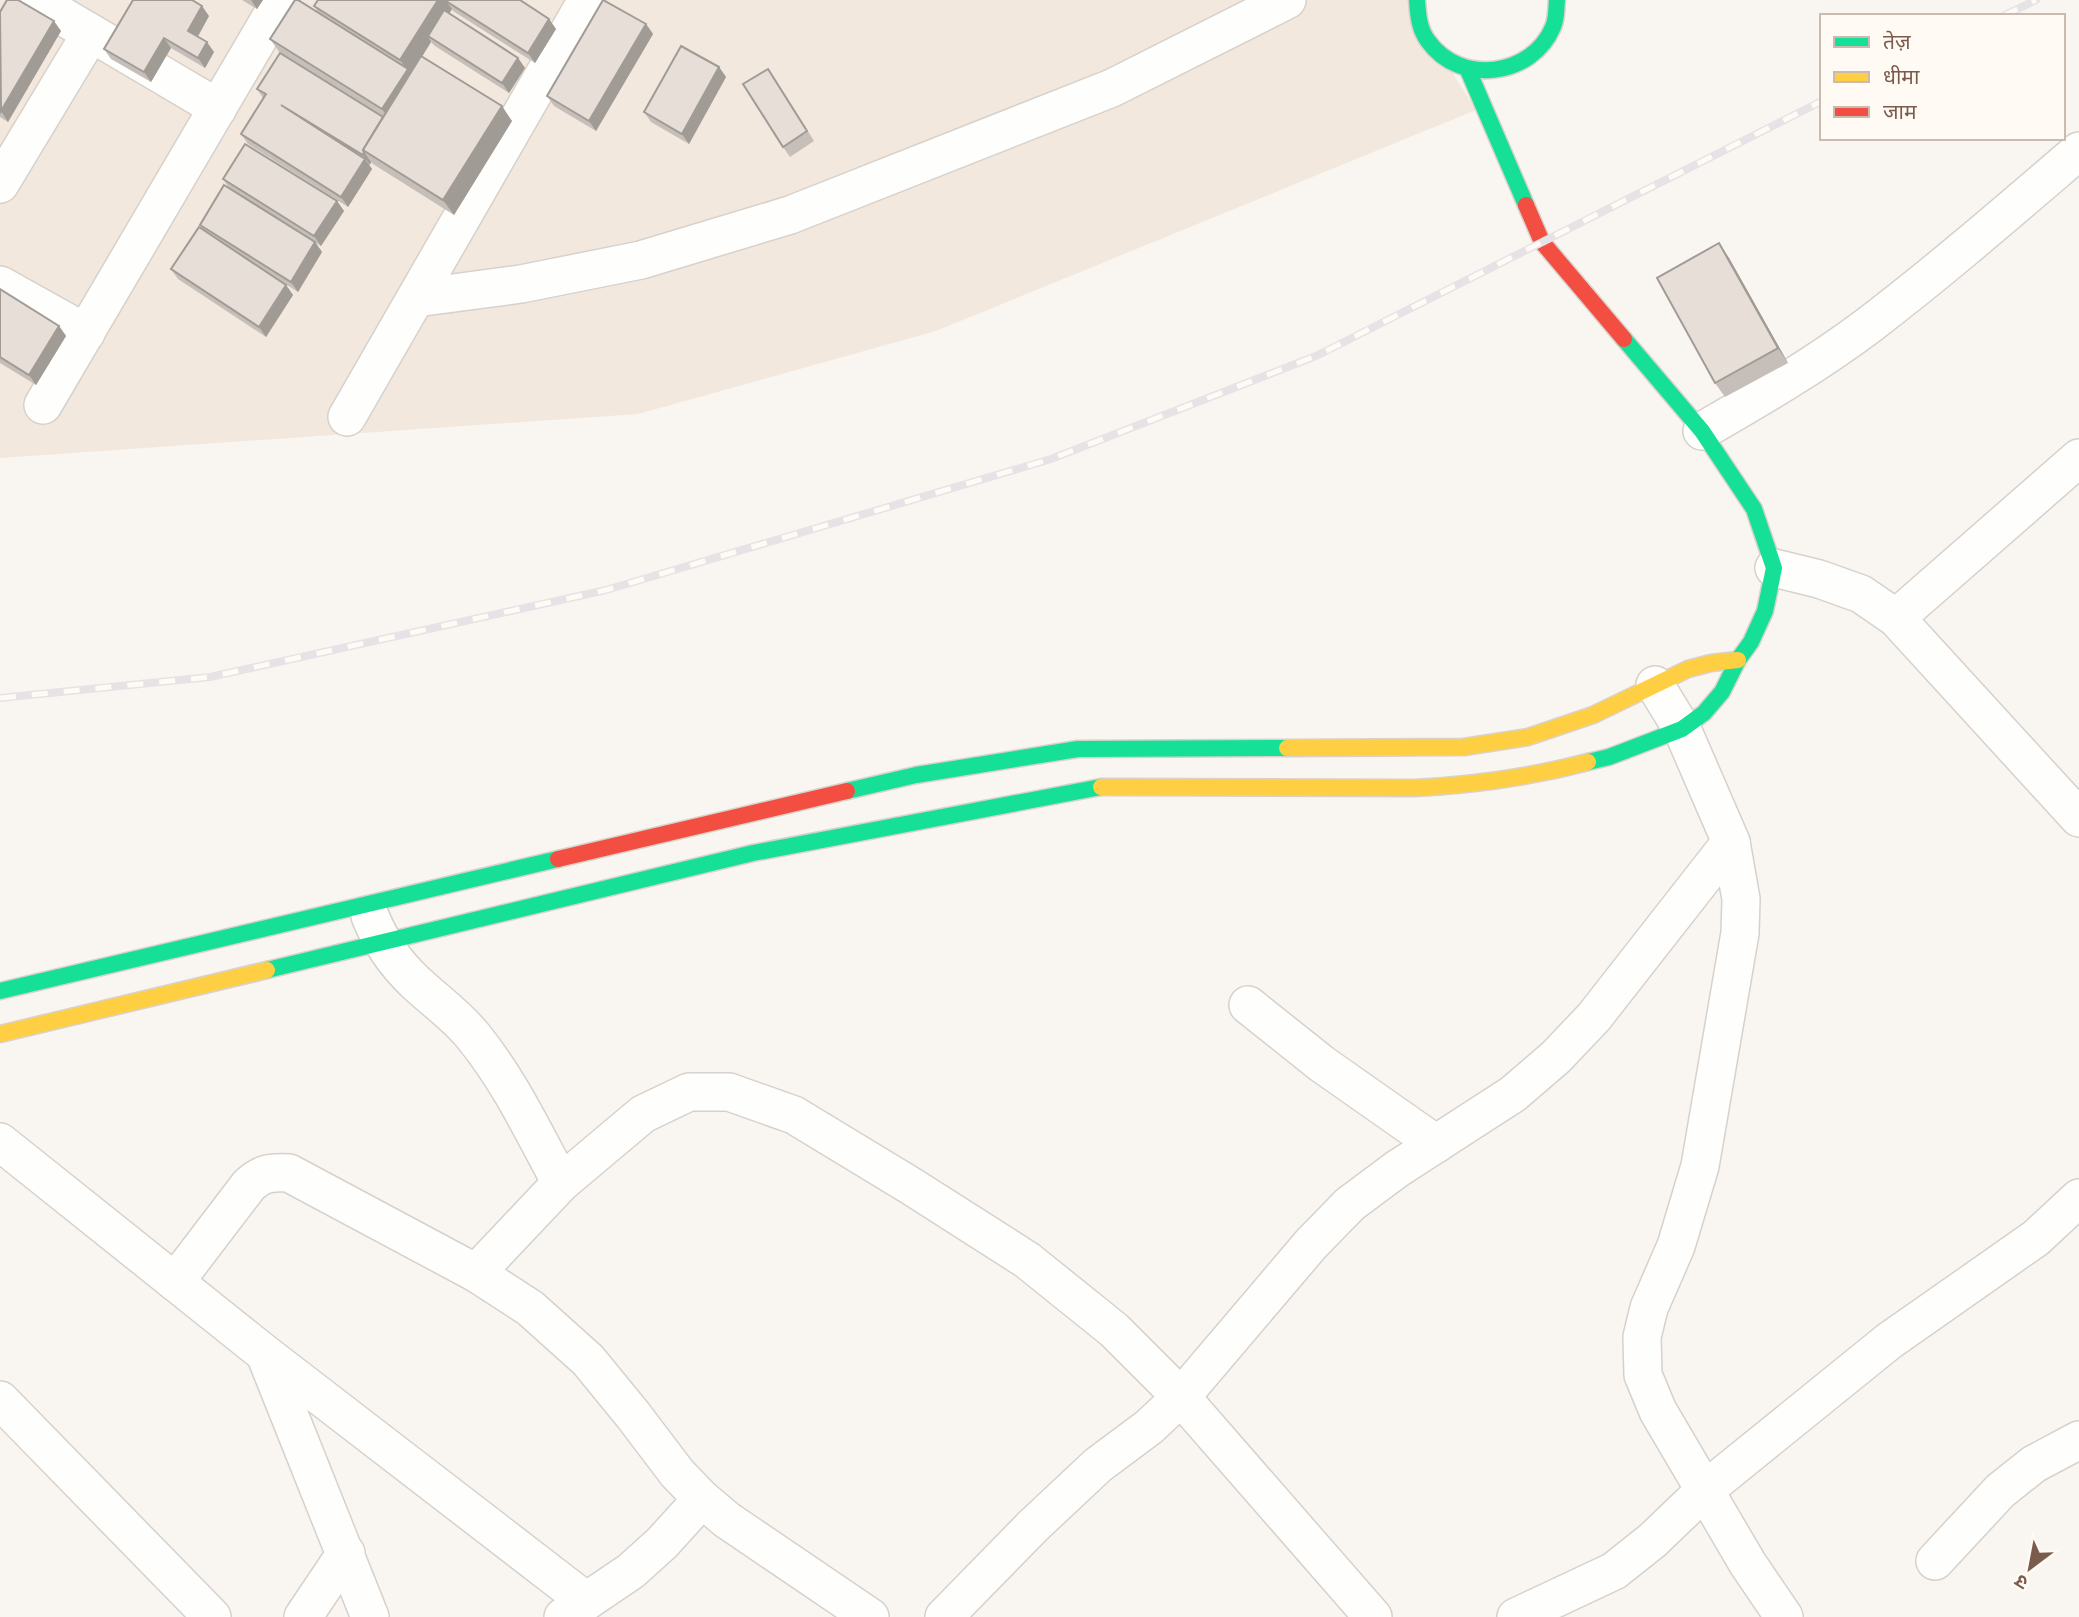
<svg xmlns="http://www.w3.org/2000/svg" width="2079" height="1617" font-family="'Fira Sans','Noto Sans Devanagari',sans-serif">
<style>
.residential{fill:#f2e8de}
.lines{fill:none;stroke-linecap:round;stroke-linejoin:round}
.street-casing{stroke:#d7d1cb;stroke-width:40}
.fast-casing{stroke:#d9d2cb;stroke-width:19}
.slow-casing{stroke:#d9d2cb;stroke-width:19}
.jam-casing{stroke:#d9d2cb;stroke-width:19}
.street{stroke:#fefefd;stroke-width:37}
.fast{stroke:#16e098;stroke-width:16}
.slow{stroke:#ffcf43;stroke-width:16}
.jam{stroke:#f24e42;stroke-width:16}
.rail-casing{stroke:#e6e3e7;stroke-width:8}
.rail{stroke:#fffaf3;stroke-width:5;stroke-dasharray:16;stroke-linecap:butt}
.wall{fill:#c6bfb9}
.shaded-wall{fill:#a19b96}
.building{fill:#e6ded7;stroke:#a19b96;stroke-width:2}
</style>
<rect width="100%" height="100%" fill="#f9f5f0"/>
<polygon class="residential" points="0,0 1407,0 1476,110 936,331 638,414 0,458"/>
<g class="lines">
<defs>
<g id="street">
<polyline points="35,0 218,108"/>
<polyline points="0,184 91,33"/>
<polyline points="0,285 86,333"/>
<polyline points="416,298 521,284 641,260 790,215 1112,88 1287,0"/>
<polyline points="43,405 281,0"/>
<polyline points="347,417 587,0"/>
<path d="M1702 431C1759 398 1816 365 1869 325 1941 270 2010 210 2079 151"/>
<polyline points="1774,568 1819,579 1861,594 1896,618 2079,818"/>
<polyline points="1896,618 2079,458"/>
<polyline points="1655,685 1682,729 1731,842 1741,899 1740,933 1700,1166 1676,1246 1649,1308 1642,1337 1643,1375 1658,1411 1748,1564 1784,1617"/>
<path d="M370 916C380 941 395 963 415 982 434 1000 456 1015 473 1036 509 1080 534 1133 561 1183"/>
<polyline points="1248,1005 1322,1064 1436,1144"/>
<polyline points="0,1142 264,1353 586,1601"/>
<polyline points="476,1273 561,1183 643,1114 689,1092 729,1092 794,1115 911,1186 1027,1260 1114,1330 1181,1397 1373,1617"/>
<path d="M175 1282 249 1185C262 1173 271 1172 289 1173L476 1273 530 1308 588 1360 633 1415 677 1473 702 1499 727 1520 870 1617"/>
<polyline points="265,1354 370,1617"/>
<polyline points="0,1400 212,1617"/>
<polyline points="1935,1561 2000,1491 2034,1464 2079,1440"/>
<polyline points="303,1617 346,1553"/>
<polyline points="563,1617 631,1571 662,1543 702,1499"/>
<polyline points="944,1617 1033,1526 1098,1465 1149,1427 1181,1397 1311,1244 1350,1204 1397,1169 1513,1094 1556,1057 1594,1017 1731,842"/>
<polyline points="1516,1617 1614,1571 1653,1540 1705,1490 1889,1341 2036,1238 2079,1198"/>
</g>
<g id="fast">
<path d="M1417 0C1418 15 1419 29 1428 41 1460 86 1532 77 1553 27 1557 18 1556 9 1557 0"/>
<polyline points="1468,70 1526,205"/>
<polyline points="1588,762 1609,757 1682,729 1704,713 1722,692 1738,660 1751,642 1765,611 1774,568 1754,509 1702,431 1624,339"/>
<polyline points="847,791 916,775 1078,749 1287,748"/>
<polyline points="267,970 753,853 1101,787"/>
<polyline points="0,991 558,859"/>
</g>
<g id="slow">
<polyline points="1287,748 1464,747 1528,737 1593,715 1688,669 1711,663 1738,660"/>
<path d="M1101 787 1414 788C1474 785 1531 777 1588 762"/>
<polyline points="0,1034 267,970"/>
</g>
<g id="jam">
<polyline points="1526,205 1542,242 1624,339"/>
<polyline points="558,859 847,791"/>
</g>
</defs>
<use href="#street" class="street-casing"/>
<use href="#fast" class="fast-casing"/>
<use href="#slow" class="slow-casing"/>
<use href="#jam" class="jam-casing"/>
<use href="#street" class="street"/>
<use href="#fast" class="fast"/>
<use href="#slow" class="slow"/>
<use href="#jam" class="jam"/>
<defs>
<g id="rail">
<polyline points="2003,16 2036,0"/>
<polyline points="0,698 210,677 606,590 1051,459 1316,356 1822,101"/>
</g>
</defs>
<use href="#rail" class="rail-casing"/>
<use href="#rail" class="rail"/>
</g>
<g class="wall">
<polygon points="242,0 263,0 257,9"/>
<polygon points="520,0 549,19 556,29 535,63 453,11 452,9 449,14 518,58 525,68 509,93 435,46 431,42 422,57 512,121 454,215 373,164 371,162 370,165 368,164 372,169 348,207 248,144 241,134 263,98 257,89 280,53 270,39 319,14 314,6"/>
<polygon points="0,12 61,31 8,122 0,117"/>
<polygon points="209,16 198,37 214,52 205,68 171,48 151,82 111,59 104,49"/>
<polygon points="646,24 653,34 596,131 554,106 547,96"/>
<polygon points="719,67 726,77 689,144 651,122 644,112"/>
<polygon points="775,79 814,141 790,157 783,147"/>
<polygon points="223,179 337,201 344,211 321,246 316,243 322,252 298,292 265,271 286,285 293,295 266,337 178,279 171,269 204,231 200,225 229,188"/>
<polygon points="1729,258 1788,363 1725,397 1715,383"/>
<polygon points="0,289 59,326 66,336 36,385 0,363"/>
</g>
<g class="shaded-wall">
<polygon points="251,0 263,0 257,9"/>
<polygon points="438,0 457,0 446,1 452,9 433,39 428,36 431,42 411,74 393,124 382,109 407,70 400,60"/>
<polygon points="202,6 209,16 195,41 188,31"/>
<polygon points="549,19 556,29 535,63 528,53"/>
<polygon points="54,21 61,31 8,122 1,111"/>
<polygon points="646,24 653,34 596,131 589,121"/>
<polygon points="164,38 171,48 151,82 144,72"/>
<polygon points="207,42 214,52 205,68 198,58"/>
<polygon points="518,58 525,68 509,93 502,83"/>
<polygon points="719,67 726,77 689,144 682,134"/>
<polygon points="502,106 512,121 454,215 443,200"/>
<polygon points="364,152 371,162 370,165 363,155"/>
<polygon points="365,159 372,169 348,207 341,197"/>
<polygon points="337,201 344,211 321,246 314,236"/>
<polygon points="315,242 322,252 298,292 291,282"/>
<polygon points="1719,243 1729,258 1788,363 1778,348"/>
<polygon points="286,285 293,295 266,337 259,327"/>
<polygon points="59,326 66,336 36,385 29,375"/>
</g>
<g class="building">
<polygon points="7,0 18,0 54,21 1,111 0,12"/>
<polygon points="133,0 192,0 202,6 188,31 207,42 198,58 164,38 144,72 104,49"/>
<polygon points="295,0 298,0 408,69 382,109 270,39"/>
<polygon points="318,0 438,0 400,60 314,6"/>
<polygon points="447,0 520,0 549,19 528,53 446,1"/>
<polygon points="603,0 646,24 589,121 547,96"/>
<polygon points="444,10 518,58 502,83 428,36"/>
<polygon points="681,46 719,67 682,134 644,112"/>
<polygon points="280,53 383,117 363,150 364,152 363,155 281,105 365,159 341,197 241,134 266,94 257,89"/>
<polygon points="421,56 502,106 443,200 363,150"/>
<polygon points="768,69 807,131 783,147 743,84"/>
<polygon points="245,144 337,201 314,236 223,179"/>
<polygon points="224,185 315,242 291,282 200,225"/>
<polygon points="199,227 286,285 259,327 171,269"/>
<polygon points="1719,243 1778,348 1715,383 1657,278"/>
<polygon points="0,289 59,326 29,375 0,357"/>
</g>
<rect x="1820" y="14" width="245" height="126" fill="#fffaf3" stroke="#cabbb1" stroke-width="2"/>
<rect x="1834" y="37" width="35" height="10" fill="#16e098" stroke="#cabbb1" stroke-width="2"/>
<text x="1883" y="49" font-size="21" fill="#7a5c4d">तेज़</text>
<rect x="1834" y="72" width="35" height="10" fill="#ffcf43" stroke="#cabbb1" stroke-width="2"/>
<text x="1883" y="84" font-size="21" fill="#7a5c4d">धीमा</text>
<rect x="1834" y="107" width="35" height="10" fill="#f24e42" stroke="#cabbb1" stroke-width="2"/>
<text x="1883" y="119" font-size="21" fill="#7a5c4d">जाम</text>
<g transform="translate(2030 1568) rotate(212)" stroke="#fffaf3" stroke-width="5" paint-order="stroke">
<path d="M0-5L12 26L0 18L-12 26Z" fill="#7a5c4d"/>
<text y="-10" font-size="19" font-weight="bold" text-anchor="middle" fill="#7a5c4d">उ</text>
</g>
</svg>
